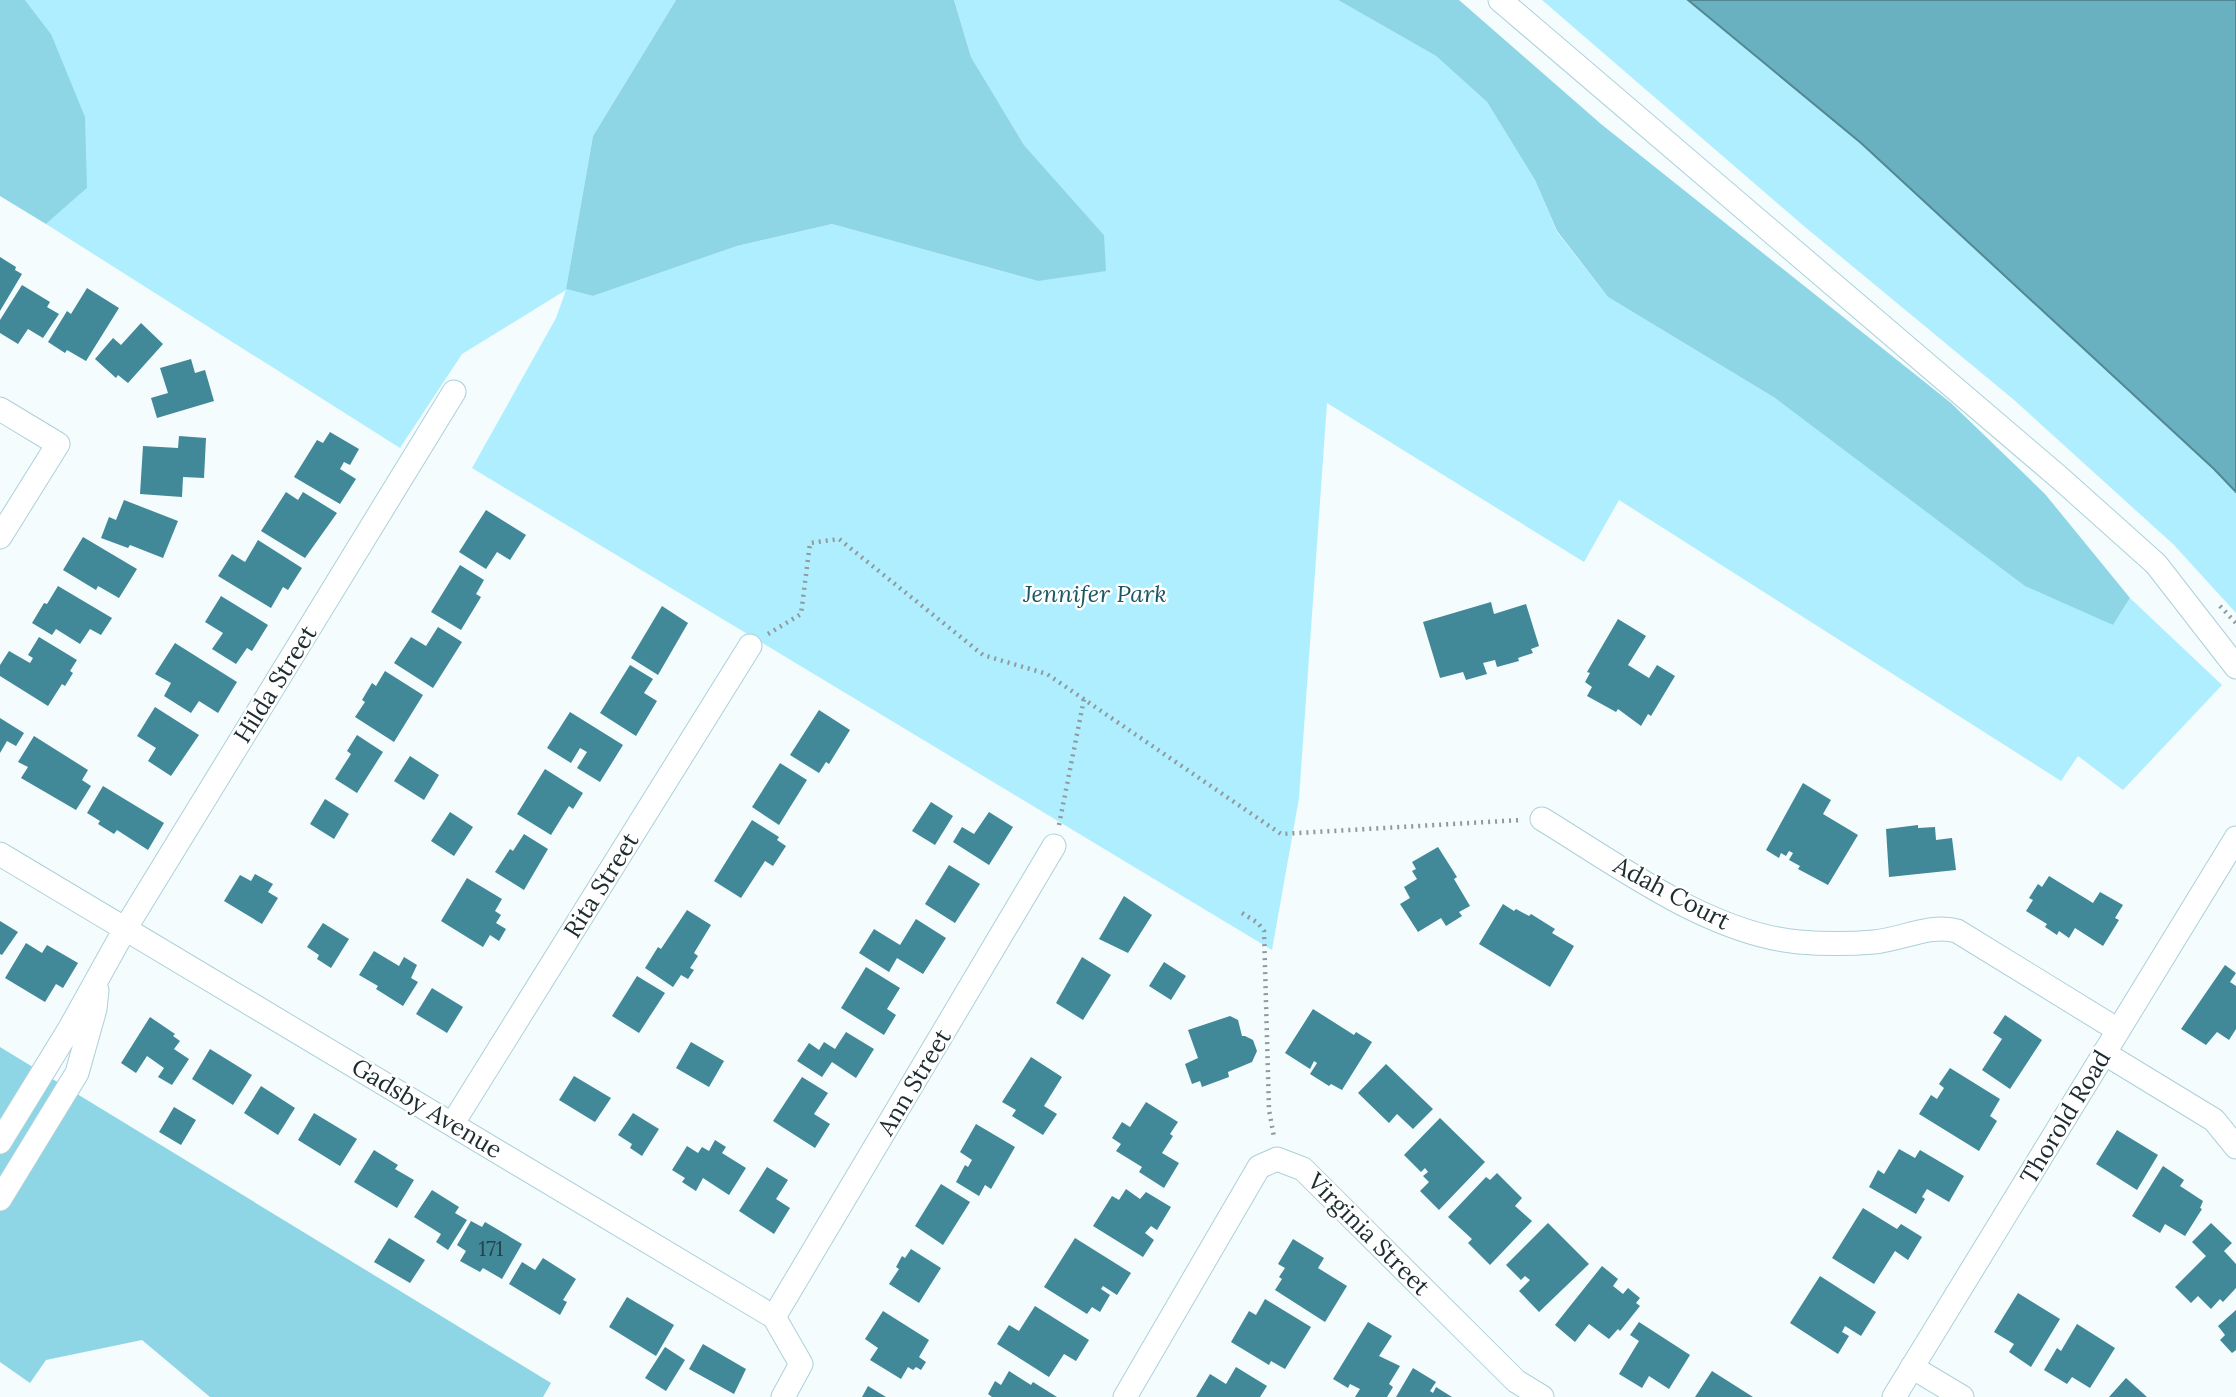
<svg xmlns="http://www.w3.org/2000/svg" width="2236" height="1397" font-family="Lora,serif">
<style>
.green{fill:#afeefe}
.forest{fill:#8ed6e6}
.water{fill:#69b0c0;stroke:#528894;stroke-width:2}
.building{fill:#418898}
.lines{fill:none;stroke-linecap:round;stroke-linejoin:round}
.minor-casing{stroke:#abd1da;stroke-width:25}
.path{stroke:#8f9a9c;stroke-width:4.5;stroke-dasharray:2 5;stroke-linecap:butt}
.minor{stroke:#fff;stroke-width:23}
.labels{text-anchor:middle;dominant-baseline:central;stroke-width:5;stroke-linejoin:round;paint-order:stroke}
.number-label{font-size:21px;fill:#264349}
.park-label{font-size:24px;font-style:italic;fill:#1c5764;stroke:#fff}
.street-label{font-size:24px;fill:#1d2c2f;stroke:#fff}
</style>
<rect width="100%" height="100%" fill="#f4fcfd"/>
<g class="green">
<polygon points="25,0 676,0 593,136 566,289 593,296 737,246 832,224 1038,281 1104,235 1024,145 971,57 954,0 1338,0 1436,56 1487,102 1535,180 1557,232 1608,297 1775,398 2113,625 2130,598 2222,685 2123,790 2078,756 2061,781 1619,500 1584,562 1327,403 1299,798 1272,950 472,468 556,318 566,290 462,354 400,448 46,224 87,188 51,34"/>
<polygon points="1542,0 1688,0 1861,143 2214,469 2236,492 2236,613 2174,545 2013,399 1805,227"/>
</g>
<g class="forest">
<polygon points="0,0 25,0 51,34 85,117 87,188 46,224 0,196"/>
<polygon points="676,0 954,0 971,57 1024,145 1104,235 1106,271 1038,281 832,224 737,246 593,296 566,289 593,136"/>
<polygon points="1338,0 1459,0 1601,124 1951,403 2045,494 2130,598 2113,625 2025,586 1775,398 1608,297 1557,231 1535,180 1487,102 1436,56"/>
<polygon points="0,1047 551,1383 543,1397 210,1397 142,1340 46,1360 30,1383 0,1362"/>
</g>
<polygon class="water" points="1688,0 2236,0 2236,492 2214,469 1861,143"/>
<g class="building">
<polygon points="0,257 16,267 15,270 22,274 0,311"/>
<polygon points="22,285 50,302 47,307 59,314 43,338 28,329 18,344 0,333 0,320"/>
<polygon points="87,288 119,308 86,361 67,350 65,353 48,342 67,311 71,314"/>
<polygon points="141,323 163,344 128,383 118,375 116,378 95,359 113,338 121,345"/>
<polygon points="191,359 195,373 205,370 214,401 157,418 151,398 168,393 160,368"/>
<polygon points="330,432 359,449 350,465 344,462 340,469 356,479 340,504 294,477 317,440 323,443"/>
<polygon points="179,436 206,438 204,478 183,477 182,497 140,494 143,446 178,448"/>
<polygon points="286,492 298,500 303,492 337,513 305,558 261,531"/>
<polygon points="124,500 178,521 163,558 130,545 128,548 101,538 109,517 116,520"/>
<polygon points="486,510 526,535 510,560 497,552 486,569 459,552"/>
<polygon points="83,537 137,569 119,598 98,586 96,590 63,570"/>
<polygon points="258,540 302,568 288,590 283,587 271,608 218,576 232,554 245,562"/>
<polygon points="460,565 484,580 476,594 481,597 461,630 431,612"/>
<polygon points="58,586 112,618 101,635 90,629 80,644 56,629 52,635 32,623 44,603 47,604"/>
<polygon points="221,596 268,625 252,651 247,648 236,664 212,649 223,633 205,622"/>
<polygon points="1491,602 1494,614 1526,604 1539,646 1531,649 1533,653 1518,658 1519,661 1497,667 1495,660 1483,663 1487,674 1466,680 1463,672 1440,678 1423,622"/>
<polygon points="662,606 688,623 658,675 631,658"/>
<polygon points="1618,619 1646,636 1628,665 1649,678 1657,665 1675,676 1651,716 1648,714 1641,726 1618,709 1616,712 1587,696 1592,687 1585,682 1590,673 1587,672"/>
<polygon points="438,627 462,642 433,688 394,663 411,637 426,646"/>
<polygon points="39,637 77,660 70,671 73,673 65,686 62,684 48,706 0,676 0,665 9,651 30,663 33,658 28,655"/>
<polygon points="175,643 237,682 218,713 199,701 191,713 164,696 171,683 155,674"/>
<polygon points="630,665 653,679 644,693 657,701 636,736 600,713"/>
<polygon points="385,671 423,695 394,742 355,717 365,702 362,700 372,683 376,686"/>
<polygon points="155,707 199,735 171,776 148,761 156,748 137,736"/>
<polygon points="819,710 850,730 829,764 826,762 819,773 790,755"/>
<polygon points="570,712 623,745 600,782 577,768 587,752 580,748 571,763 547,748"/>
<polygon points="0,718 24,733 16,746 7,741 0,753"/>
<polygon points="357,735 383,752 357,793 335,779 351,754 347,751"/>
<polygon points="34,736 88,770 82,780 91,786 76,810 21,778 28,767 18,762"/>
<polygon points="410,756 439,775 424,800 394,781"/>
<polygon points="780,763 807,780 779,825 752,807"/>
<polygon points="545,769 583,793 573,809 569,806 551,835 517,814"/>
<polygon points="1803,783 1831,800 1823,814 1858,835 1828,885 1798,869 1800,866 1789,860 1793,853 1789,851 1786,856 1781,853 1779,858 1766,850"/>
<polygon points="103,786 164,823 148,850 117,830 114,834 98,824 100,821 87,813"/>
<polygon points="325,799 349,814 334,839 310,824"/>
<polygon points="931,802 953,816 935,845 912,831"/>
<polygon points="450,812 473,827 454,856 431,841"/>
<polygon points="989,812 1013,827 989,865 953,842 962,827 974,834"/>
<polygon points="752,820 779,837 777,840 786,846 773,866 765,861 741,898 714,881"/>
<polygon points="1918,825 1918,828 1935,827 1936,840 1952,838 1956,870 1889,877 1886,829"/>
<polygon points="524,834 548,849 524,890 495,872 510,849 513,851"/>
<polygon points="1438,847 1457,877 1454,879 1470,906 1459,912 1462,916 1446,926 1441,918 1418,932 1400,904 1410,898 1404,887 1417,879 1412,871 1416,869 1412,862"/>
<polygon points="949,865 980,884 955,923 925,904"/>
<polygon points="255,874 273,884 268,892 278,898 262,924 224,901 240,875 251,881"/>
<polygon points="2049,876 2093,903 2100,892 2123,905 2115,918 2119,920 2103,946 2075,928 2069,938 2059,931 2057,935 2045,927 2047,924 2026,911 2033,900 2029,898 2038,884 2042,887"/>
<polygon points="467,878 502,899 495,911 501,915 496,923 506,929 499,941 490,935 483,947 441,921"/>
<polygon points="1124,896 1152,915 1128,953 1099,939"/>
<polygon points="1503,904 1514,911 1516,909 1529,916 1531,914 1555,929 1552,933 1574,946 1550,987 1479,944"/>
<polygon points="687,910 711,925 694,953 698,956 690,968 694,970 688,979 681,975 673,987 645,968 658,947 661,949"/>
<polygon points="916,919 946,938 923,974 897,958 889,972 859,953 874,929 900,945"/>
<polygon points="0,921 18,932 2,955 0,954"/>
<polygon points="323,923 349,939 331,968 317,959 319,955 307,947"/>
<polygon points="26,943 42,953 47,945 78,963 63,988 56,984 45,1002 5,978"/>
<polygon points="374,951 399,966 404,957 417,965 411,978 418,982 403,1006 376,989 378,986 359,975"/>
<polygon points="1082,957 1111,975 1083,1020 1056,1003"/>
<polygon points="1164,962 1186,976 1171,1000 1149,986"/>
<polygon points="2225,965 2236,973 2230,982 2236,986 2236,1029 2229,1040 2217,1032 2206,1045 2181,1029"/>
<polygon points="866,967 900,988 887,1009 896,1015 884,1035 841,1008"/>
<polygon points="637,976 665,993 639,1033 612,1016"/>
<polygon points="432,988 463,1007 447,1033 416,1014"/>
<polygon points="1313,1009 1354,1035 1356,1032 1372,1042 1342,1090 1331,1084 1329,1086 1310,1074 1317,1063 1314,1061 1310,1069 1285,1053"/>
<polygon points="2005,1015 2042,1040 2010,1089 1982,1070 2002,1039 1993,1033"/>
<polygon points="1230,1016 1238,1020 1242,1036 1245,1036 1253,1040 1257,1051 1252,1062 1228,1072 1229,1077 1202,1087 1200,1081 1192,1084 1185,1064 1198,1058 1188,1030"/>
<polygon points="150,1017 175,1034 173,1036 180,1041 174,1049 189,1059 172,1085 158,1077 164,1068 147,1056 136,1073 121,1063"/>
<polygon points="846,1032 874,1049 856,1078 832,1062 822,1077 797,1061 809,1043 819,1050 824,1042 835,1049"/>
<polygon points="691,1042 724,1061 709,1087 676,1068"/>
<polygon points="210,1049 252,1075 233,1105 192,1079"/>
<polygon points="1031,1057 1062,1077 1044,1106 1057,1114 1043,1135 1012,1116 1016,1110 1002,1102"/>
<polygon points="1386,1064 1433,1109 1413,1129 1397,1114 1389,1123 1358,1093"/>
<polygon points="1950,1068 2000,1099 1990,1116 1997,1121 1979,1151 1919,1114 1931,1095 1937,1099 1944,1088 1939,1084"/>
<polygon points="574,1076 611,1098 595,1122 559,1100"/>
<polygon points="802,1077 828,1093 814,1114 830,1124 815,1148 773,1121"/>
<polygon points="261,1086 295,1108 278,1135 244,1113"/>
<polygon points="1146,1102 1178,1122 1170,1134 1173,1136 1162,1153 1179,1163 1164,1188 1139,1172 1142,1167 1116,1151 1121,1144 1112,1138 1122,1122 1130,1127"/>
<polygon points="174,1107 196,1120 181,1145 159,1132"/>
<polygon points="314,1113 357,1139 340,1166 298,1140"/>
<polygon points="633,1113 659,1129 642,1156 630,1148 632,1144 618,1135"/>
<polygon points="1440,1118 1485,1162 1439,1210 1420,1191 1429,1182 1423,1176 1428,1172 1425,1168 1421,1172 1404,1155"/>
<polygon points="976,1124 1015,1147 991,1189 985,1185 979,1196 956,1182 965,1165 968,1167 972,1160 960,1152"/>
<polygon points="2117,1130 2158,1155 2137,1190 2096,1164"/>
<polygon points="715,1140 726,1147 722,1153 746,1168 729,1195 703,1178 696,1191 682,1182 685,1178 672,1170 687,1146 698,1153 702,1147 709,1151"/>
<polygon points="1899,1149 1915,1158 1920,1150 1964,1176 1949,1202 1927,1189 1922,1197 1925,1199 1916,1214 1869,1187 1878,1170 1884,1174"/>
<polygon points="374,1150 398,1165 395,1169 414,1180 397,1208 354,1182"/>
<polygon points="2163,1166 2184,1180 2180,1186 2203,1201 2200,1208 2202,1209 2185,1236 2165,1224 2160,1233 2132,1216"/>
<polygon points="767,1167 788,1180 776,1199 790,1208 774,1234 739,1211"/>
<polygon points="1497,1173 1522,1198 1515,1206 1532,1221 1490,1265 1468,1243 1472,1239 1448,1217 1486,1177 1490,1180"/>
<polygon points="941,1184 970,1202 943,1245 915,1226"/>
<polygon points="1126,1189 1140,1199 1146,1192 1171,1207 1157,1230 1151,1226 1145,1233 1154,1240 1143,1257 1093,1226 1112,1196 1119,1200"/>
<polygon points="432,1190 459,1207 455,1213 467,1220 448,1250 436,1242 441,1234 414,1217"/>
<polygon points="1863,1208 1897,1229 1901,1224 1922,1237 1908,1260 1895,1251 1874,1284 1832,1258"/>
<polygon points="471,1221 482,1227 485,1222 522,1244 502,1279 483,1268 480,1272 460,1261 466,1251 457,1245"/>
<polygon points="1548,1223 1589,1264 1539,1312 1519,1291 1530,1280 1525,1276 1521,1280 1506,1265"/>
<polygon points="2211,1223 2232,1243 2224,1251 2236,1264 2236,1288 2223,1302 2220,1299 2211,1309 2198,1296 2191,1303 2175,1287 2206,1256 2192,1242"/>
<polygon points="389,1238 425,1260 410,1283 374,1262"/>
<polygon points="1075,1238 1131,1273 1117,1295 1103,1286 1101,1289 1110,1295 1100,1312 1092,1307 1087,1314 1044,1287"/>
<polygon points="1293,1239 1324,1258 1318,1268 1347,1286 1325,1322 1275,1290 1282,1279 1279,1277 1285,1268 1278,1264"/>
<polygon points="911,1249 941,1268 919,1303 889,1284 899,1269 896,1267 902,1256 905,1258"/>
<polygon points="543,1258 576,1279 563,1300 567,1302 560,1315 509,1284 522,1262 535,1270"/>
<polygon points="1602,1266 1618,1279 1613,1286 1623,1294 1628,1288 1640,1298 1636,1303 1640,1306 1620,1331 1618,1329 1609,1339 1589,1324 1575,1342 1555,1325"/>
<polygon points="1820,1276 1876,1312 1861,1336 1845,1326 1842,1332 1849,1336 1838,1354 1790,1323"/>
<polygon points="2018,1293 2060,1319 2031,1367 2009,1352 2014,1344 1994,1332"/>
<polygon points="627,1297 674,1325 656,1356 609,1327"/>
<polygon points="1265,1299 1311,1327 1285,1369 1271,1361 1269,1365 1231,1342 1249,1311 1256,1315"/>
<polygon points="1035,1306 1089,1340 1076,1361 1064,1354 1049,1377 997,1344 1009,1325 1019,1331"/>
<polygon points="2236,1310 2236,1350 2232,1353 2220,1340 2225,1335 2218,1326"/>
<polygon points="883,1311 929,1340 919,1357 926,1362 921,1370 916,1367 913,1370 908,1367 901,1379 870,1360 878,1348 865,1339"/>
<polygon points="1368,1322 1392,1336 1379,1356 1400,1366 1389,1384 1393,1387 1387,1397 1355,1397 1360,1389 1350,1384 1348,1388 1333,1379"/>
<polygon points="1639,1322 1690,1355 1669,1389 1649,1376 1642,1388 1619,1374 1639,1341 1630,1335"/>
<polygon points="2077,1324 2115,1348 2090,1388 2072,1377 2067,1384 2044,1370 2057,1348 2061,1351"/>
<polygon points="703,1344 746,1369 734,1394 689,1369"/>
<polygon points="665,1347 685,1360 666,1391 645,1378"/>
<polygon points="1236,1367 1267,1386 1260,1397 1196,1397 1210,1374 1226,1384"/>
<polygon points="1413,1368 1436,1382 1430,1391 1433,1393 1436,1387 1452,1397 1396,1397"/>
<polygon points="1009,1371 1031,1385 1033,1382 1057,1397 992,1397 988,1394 995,1381 1001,1385"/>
<polygon points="1712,1371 1753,1397 1695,1397"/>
<polygon points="2126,1378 2147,1397 2109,1397"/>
<polygon points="868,1386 886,1397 862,1397"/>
</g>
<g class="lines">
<defs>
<g id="minor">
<polyline points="1500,0 2061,479 2156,564 2236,667"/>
<polyline points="0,409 58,444 0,537"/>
<path d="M1542 819C1618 865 1709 934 1799 942 1823 944 1850 944 1874 942 1900 940 1932 923 1957 931L2118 1030"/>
<polyline points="0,854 774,1317 801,1364 783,1397"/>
<polyline points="2104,1053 2214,1120 2236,1147"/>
<polyline points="453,1123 750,646"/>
<polyline points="0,1142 70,1028 125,929 454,392"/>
<polyline points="0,1199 77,1073 95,1009 97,990"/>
<polyline points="774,1317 1054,846"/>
<polyline points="1912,1367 1962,1397"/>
<polyline points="1125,1397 1259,1167 1277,1159 1303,1169 1516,1381 1542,1397"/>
<polyline points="1894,1397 2236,838"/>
</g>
</defs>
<use href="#minor" class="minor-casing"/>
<g class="path">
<polyline points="2220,606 2236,623"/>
<polyline points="768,634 801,614 810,543 839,539 983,655 1047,674 1281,834 1521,820"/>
<polyline points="1059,825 1084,699"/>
<polyline points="1242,913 1258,923 1264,931 1269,1110 1274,1137"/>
</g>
<use href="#minor" class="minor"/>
</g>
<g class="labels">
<g class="number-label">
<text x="491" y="1248">171</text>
</g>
<g class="park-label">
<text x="1095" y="593">Jennifer Park</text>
</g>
<g class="street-label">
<text transform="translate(275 684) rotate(-58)">Hilda Street</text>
<text transform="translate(601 885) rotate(-58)">Rita Street</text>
<text transform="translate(1672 893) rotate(28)">Adah Court</text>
<text transform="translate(914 1082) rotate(-59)">Ann Street</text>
<text transform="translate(427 1108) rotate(31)">Gadsby Avenue</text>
<text transform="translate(2065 1117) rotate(-59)">Thorold Road</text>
<text transform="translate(1369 1234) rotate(45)">Virginia Street</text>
</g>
</g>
</svg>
